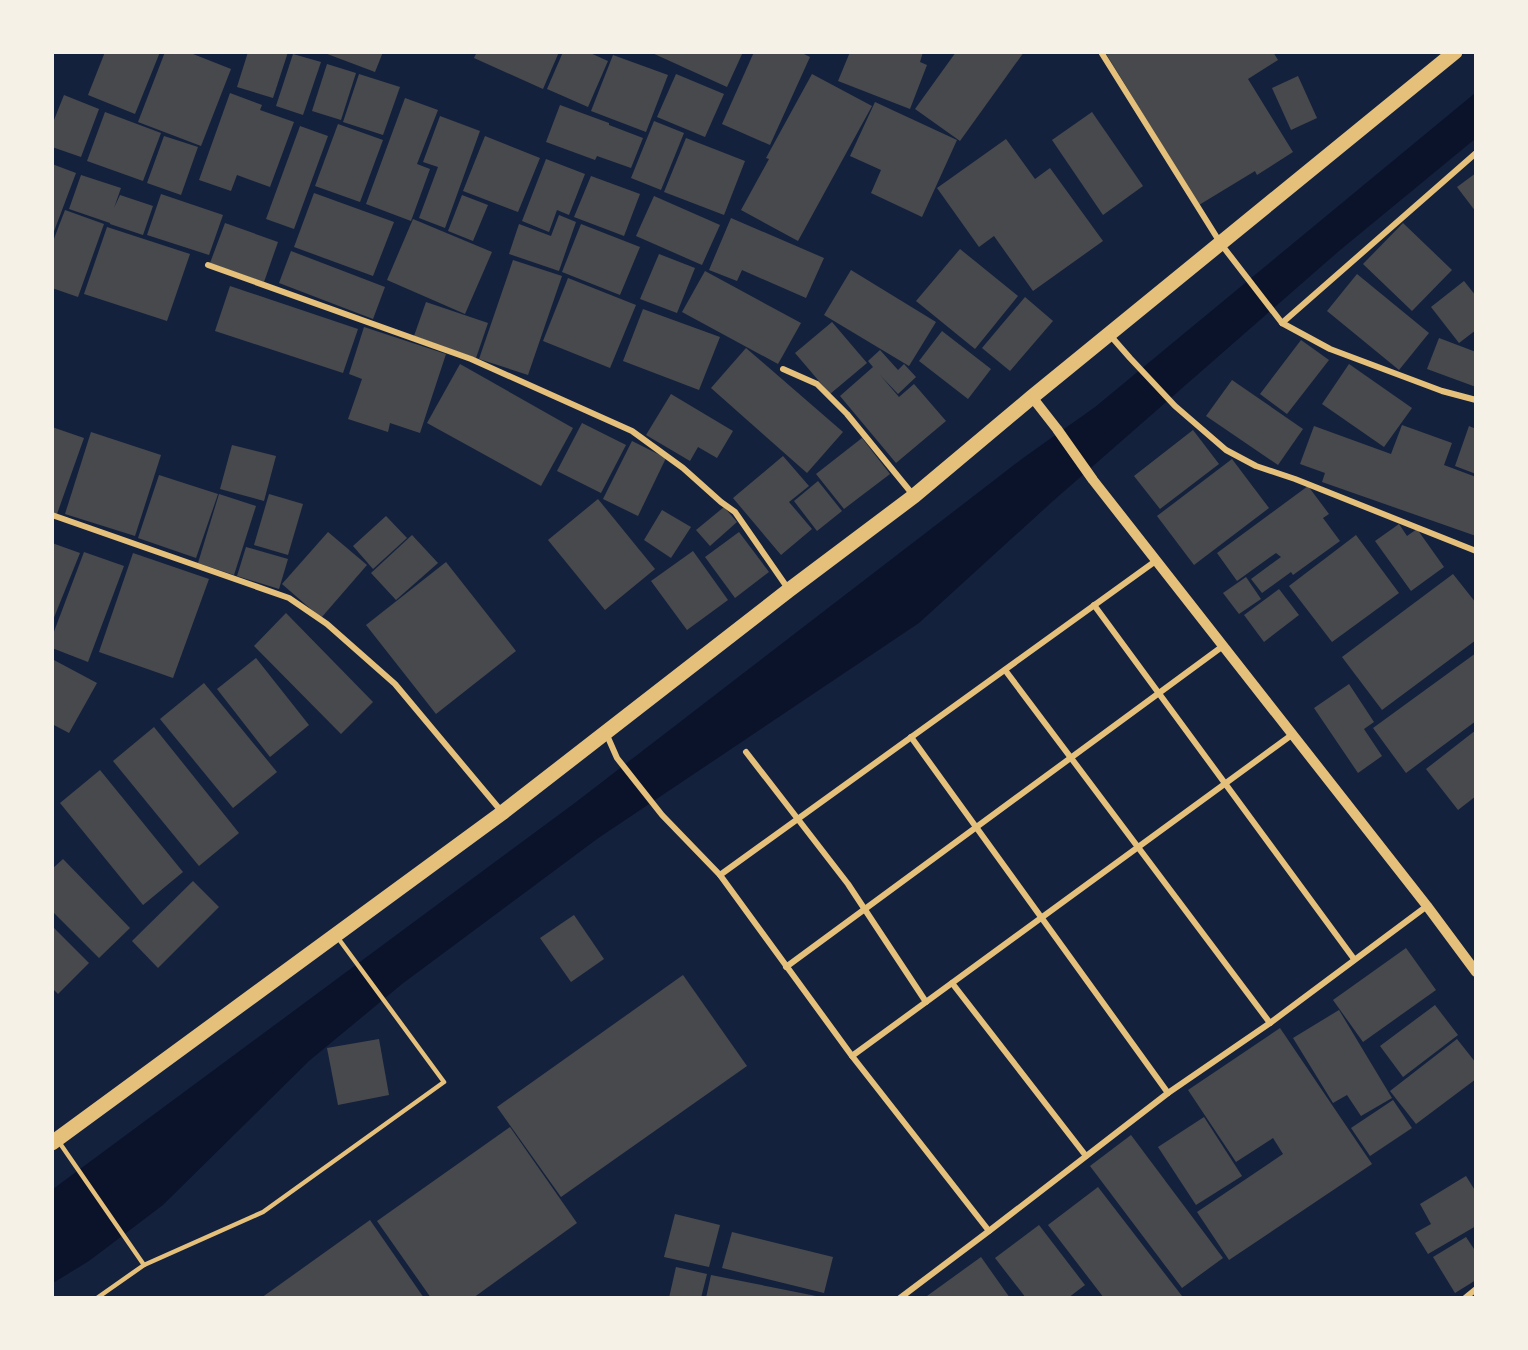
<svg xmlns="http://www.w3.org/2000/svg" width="1528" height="1350" font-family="'Roboto Serif',serif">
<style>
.water{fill:#0b132b}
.building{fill:#48494c}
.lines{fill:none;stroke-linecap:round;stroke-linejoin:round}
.service{stroke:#e5c07b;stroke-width:4.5}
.minor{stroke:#e5c07b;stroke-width:6}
.tertiary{stroke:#e5c07b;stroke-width:10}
.primary{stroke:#e5c07b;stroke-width:15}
</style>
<rect width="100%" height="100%" fill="#14213d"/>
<polygon class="water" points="1475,93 1475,139 1339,251 1053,501 919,623 597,839 402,984 309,1061 163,1205 89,1261 53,1283 53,1189 576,802 1023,458 1095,407"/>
<g class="building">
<polygon points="105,52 160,52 135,114 88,95"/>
<polygon points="165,52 188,52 231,69 201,146 138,122"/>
<polygon points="248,52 288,52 273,98 237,87"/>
<polygon points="322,52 383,52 375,72"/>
<polygon points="477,52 559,52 543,89 474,58"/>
<polygon points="563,52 588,52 608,61 588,107 547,89"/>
<polygon points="650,52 743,52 727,87"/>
<polygon points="754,52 800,52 810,57 770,145 722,124"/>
<polygon points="850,52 923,52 920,62 927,65 910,109 838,81"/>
<polygon points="956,52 1024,52 960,141 915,109"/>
<polygon points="1105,52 1273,52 1278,60 1248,79 1293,152 1257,175 1255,171 1199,205"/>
<polygon points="293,54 321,62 303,115 276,106"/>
<polygon points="613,55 668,75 646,132 591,111"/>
<polygon points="327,64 356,73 341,120 312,111"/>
<polygon points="359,74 400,87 383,135 343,122"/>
<polygon points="676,74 724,94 705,137 657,117"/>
<polygon points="812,74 872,106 798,241 741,210 769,159 766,158"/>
<polygon points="1298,76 1317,118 1291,130 1272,88"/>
<polygon points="230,93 262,105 260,110 294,122 270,187 237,175 231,191 199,180"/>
<polygon points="64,95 99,109 81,157 52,147 52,125"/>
<polygon points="405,98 438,110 417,164 430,169 411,221 366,204"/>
<polygon points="875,102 957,140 922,217 871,193 881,170 850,156"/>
<polygon points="560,105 609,123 609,125 643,138 631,168 597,156 595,160 546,142"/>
<polygon points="105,112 161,133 143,181 87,161"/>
<polygon points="1092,112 1143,186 1103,215 1052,140"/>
<polygon points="440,116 480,131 445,228 419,218 438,167 423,162"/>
<polygon points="654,121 684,133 661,190 631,178"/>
<polygon points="338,124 383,140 360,202 315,186"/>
<polygon points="300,126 328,136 294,229 266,219"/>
<polygon points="164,136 198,147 181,195 147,183"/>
<polygon points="485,136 540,158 518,212 463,191"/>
<polygon points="686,138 745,161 724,215 664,192"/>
<polygon points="1006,139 1035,179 1050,168 1103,241 1033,291 994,236 979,247 937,188"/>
<polygon points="546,159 585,174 569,215 557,210 549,232 522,221"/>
<polygon points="52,164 76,173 53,234 52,234"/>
<polygon points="1476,173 1476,212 1457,187"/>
<polygon points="81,175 121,188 114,208 120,195 153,206 143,235 110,224 110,223 69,209"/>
<polygon points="591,176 640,194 624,236 574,217"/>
<polygon points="314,193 394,222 373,276 294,247"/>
<polygon points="161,194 223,215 209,255 147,235"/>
<polygon points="462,195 488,205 473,241 448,231"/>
<polygon points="654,196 720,225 702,265 636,236"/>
<polygon points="65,210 104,224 78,297 52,288 52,244"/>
<polygon points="559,215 576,222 559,271 509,254 519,224 551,236"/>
<polygon points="731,218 824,258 806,298 742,270 737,281 709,270"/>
<polygon points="413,219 492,252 465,314 387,280"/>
<polygon points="225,223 278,242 264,282 210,263"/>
<polygon points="1403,223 1452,270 1412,311 1363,264"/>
<polygon points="581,224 640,247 620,295 562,272"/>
<polygon points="107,227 190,254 167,321 84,294"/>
<polygon points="960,249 1018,296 975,349 916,301"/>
<polygon points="291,251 385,287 373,319 279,283"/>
<polygon points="659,254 695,268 677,313 640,299"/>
<polygon points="513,260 562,276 528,375 479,359"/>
<polygon points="851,270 936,322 909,366 824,315"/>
<polygon points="705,271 801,323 778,364 682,312"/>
<polygon points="1357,274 1429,333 1399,370 1327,311"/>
<polygon points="568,278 636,305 610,368 543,341"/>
<polygon points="1464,281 1476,296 1476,330 1459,343 1431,307"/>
<polygon points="230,286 358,329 343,373 215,331"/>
<polygon points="1025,297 1053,321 1010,371 982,348"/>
<polygon points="426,302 488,323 476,358 414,336"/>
<polygon points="643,309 720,337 699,390 623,361"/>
<polygon points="832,322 867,363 830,394 795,353"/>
<polygon points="364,327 446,354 420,433 390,423 388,432 348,419 362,379 349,374"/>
<polygon points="942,331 991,369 968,399 919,361"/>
<polygon points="1439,338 1476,352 1476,387 1427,369"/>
<polygon points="1301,340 1329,360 1287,414 1260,394"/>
<polygon points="746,348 843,432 807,473 711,388"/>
<polygon points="880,350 898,370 904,364 916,377 898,394 880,375 899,397 914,384 946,421 896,463 840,396 873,367 868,361"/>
<polygon points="460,364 573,428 541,486 427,423"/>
<polygon points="1349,364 1412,408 1384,447 1322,404"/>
<polygon points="1232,380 1303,429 1278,465 1206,416"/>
<polygon points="671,394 733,431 717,458 698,447 690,461 646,435"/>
<polygon points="582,423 626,445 601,493 557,471"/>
<polygon points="1402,425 1452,443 1444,465 1476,477 1476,536 1322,482 1325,473 1300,464 1314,426 1391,454"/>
<polygon points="1469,426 1476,429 1476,474 1455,466"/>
<polygon points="52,427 84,438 57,514 52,512"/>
<polygon points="1193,430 1219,464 1160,509 1134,476"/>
<polygon points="91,432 161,455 135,536 65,514"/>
<polygon points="862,438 890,474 844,509 816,474"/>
<polygon points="632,441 666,458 638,516 603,499"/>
<polygon points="232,445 276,456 264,501 220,489"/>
<polygon points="783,456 809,486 789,502 812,529 781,555 733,498"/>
<polygon points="1232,459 1269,508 1194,565 1157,516"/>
<polygon points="159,475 218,494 196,558 138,538"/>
<polygon points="818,481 842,511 817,531 794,501"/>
<polygon points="1308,486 1329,514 1323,518 1340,541 1293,575 1291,572 1262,593 1251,579 1281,557 1276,553 1237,581 1217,553"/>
<polygon points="219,494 256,506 234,575 198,563"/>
<polygon points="269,494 303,504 288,555 254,545"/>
<polygon points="598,499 655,569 605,610 548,540"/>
<polygon points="724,507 737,522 710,546 696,530"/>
<polygon points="662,510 691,527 671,558 644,540"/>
<polygon points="386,516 407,538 373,569 353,546"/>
<polygon points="1399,524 1407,536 1417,529 1444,567 1411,591 1375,541"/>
<polygon points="328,532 367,565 321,618 282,584"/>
<polygon points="739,532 769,572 735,598 705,557"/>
<polygon points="412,535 438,563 396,600 371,573"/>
<polygon points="1356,535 1399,593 1332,642 1289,586"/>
<polygon points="52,543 80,553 53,620 52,620"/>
<polygon points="246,547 288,559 279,589 237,576"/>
<polygon points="693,551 728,600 687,630 651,581"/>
<polygon points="84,552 124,566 88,662 52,648 52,637"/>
<polygon points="133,553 209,579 173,678 99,652"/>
<polygon points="446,562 516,651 436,714 366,625"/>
<polygon points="1453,574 1476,603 1476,640 1382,710 1342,657"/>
<polygon points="1246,577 1261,599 1239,614 1223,593"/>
<polygon points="1279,589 1299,615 1264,642 1244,615"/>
<polygon points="286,613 373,702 341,734 254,646"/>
<polygon points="1476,653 1476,721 1406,773 1373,728"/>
<polygon points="256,658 309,725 270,757 217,689"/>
<polygon points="52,659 97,683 69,733 52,724"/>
<polygon points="204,683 277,772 233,808 160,719"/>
<polygon points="1349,684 1374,722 1364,729 1382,756 1358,773 1314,708"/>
<polygon points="154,727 239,833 199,866 113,761"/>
<polygon points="1476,730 1476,796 1458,810 1426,769"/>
<polygon points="100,770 183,872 143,905 60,803"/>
<polygon points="63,859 130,928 99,958 52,911 52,869"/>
<polygon points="193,881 219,907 158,968 132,941"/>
<polygon points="574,915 604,959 571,982 540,938"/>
<polygon points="52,926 89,963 58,994 52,988"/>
<polygon points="1406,948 1436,990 1363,1042 1333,1000"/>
<polygon points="683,975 747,1066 561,1197 497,1107"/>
<polygon points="1435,1005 1458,1035 1403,1077 1380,1046"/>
<polygon points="1339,1010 1392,1098 1361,1116 1347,1095 1333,1103 1293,1038"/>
<polygon points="1280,1028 1372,1164 1229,1260 1197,1212 1283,1154 1273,1138 1236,1162 1188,1090"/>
<polygon points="379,1039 389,1095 338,1105 327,1048"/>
<polygon points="1457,1039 1476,1063 1476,1079 1416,1124 1390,1091"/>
<polygon points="1393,1100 1412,1128 1370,1156 1351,1128"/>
<polygon points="1204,1117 1242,1176 1196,1205 1158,1147"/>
<polygon points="510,1127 577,1223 473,1298 431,1298 377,1221"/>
<polygon points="1131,1135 1223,1258 1182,1288 1090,1166"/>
<polygon points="1466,1176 1476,1192 1476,1226 1428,1254 1415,1233 1431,1224 1420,1204"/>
<polygon points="1098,1187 1182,1296 1180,1298 1104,1298 1048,1225"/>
<polygon points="675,1214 720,1225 709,1267 664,1257"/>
<polygon points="370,1220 424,1298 261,1298"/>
<polygon points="1039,1225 1085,1285 1068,1298 1026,1298 995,1258"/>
<polygon points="732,1232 833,1257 824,1293 722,1268"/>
<polygon points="1466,1237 1476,1252 1476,1280 1455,1293 1433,1257"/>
<polygon points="981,1257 1010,1298 928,1298 927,1296"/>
<polygon points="676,1267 707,1274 701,1298 669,1298"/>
<polygon points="711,1275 816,1296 816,1298 706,1298"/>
</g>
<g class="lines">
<g class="service">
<polyline points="59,1142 144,1265 263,1212 444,1082 338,938"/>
<polyline points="97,1298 144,1265"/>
</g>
<g class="minor">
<polyline points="1101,52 1221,244 1282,323 1330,349 1442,391 1476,400"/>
<polyline points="208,265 471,359 632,431 683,468 721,502 735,512 789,590"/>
<polyline points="1282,323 1476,153"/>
<polyline points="1109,334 1130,358 1175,406 1226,450 1256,466 1295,479 1476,551"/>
<polyline points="783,369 817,384 847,414 914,496"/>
<polyline points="52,515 289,598 327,624 395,684 502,812"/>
<polyline points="1094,605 1354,959"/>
<polyline points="1005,670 1270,1023"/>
<polyline points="606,733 617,758 662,815 720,875 852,1056 989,1231"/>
<polyline points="911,737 1168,1093"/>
<polyline points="746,752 848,884 926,1002"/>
<polyline points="720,875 1157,560"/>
<polyline points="786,967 1223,646"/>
<polyline points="952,983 1086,1156"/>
<polyline points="852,1056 1293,734"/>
<polyline points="900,1298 989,1231 1168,1093 1270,1023 1427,906"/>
<polyline points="1465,1298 1476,1289"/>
</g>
<polyline class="tertiary" points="1032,397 1057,429 1093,480 1427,906 1476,972"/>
<polyline class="primary" points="52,1143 502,813 789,590 914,496 1032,397 1455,52"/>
</g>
<rect width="1528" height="1350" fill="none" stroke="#f6f1e7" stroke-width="108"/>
</svg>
